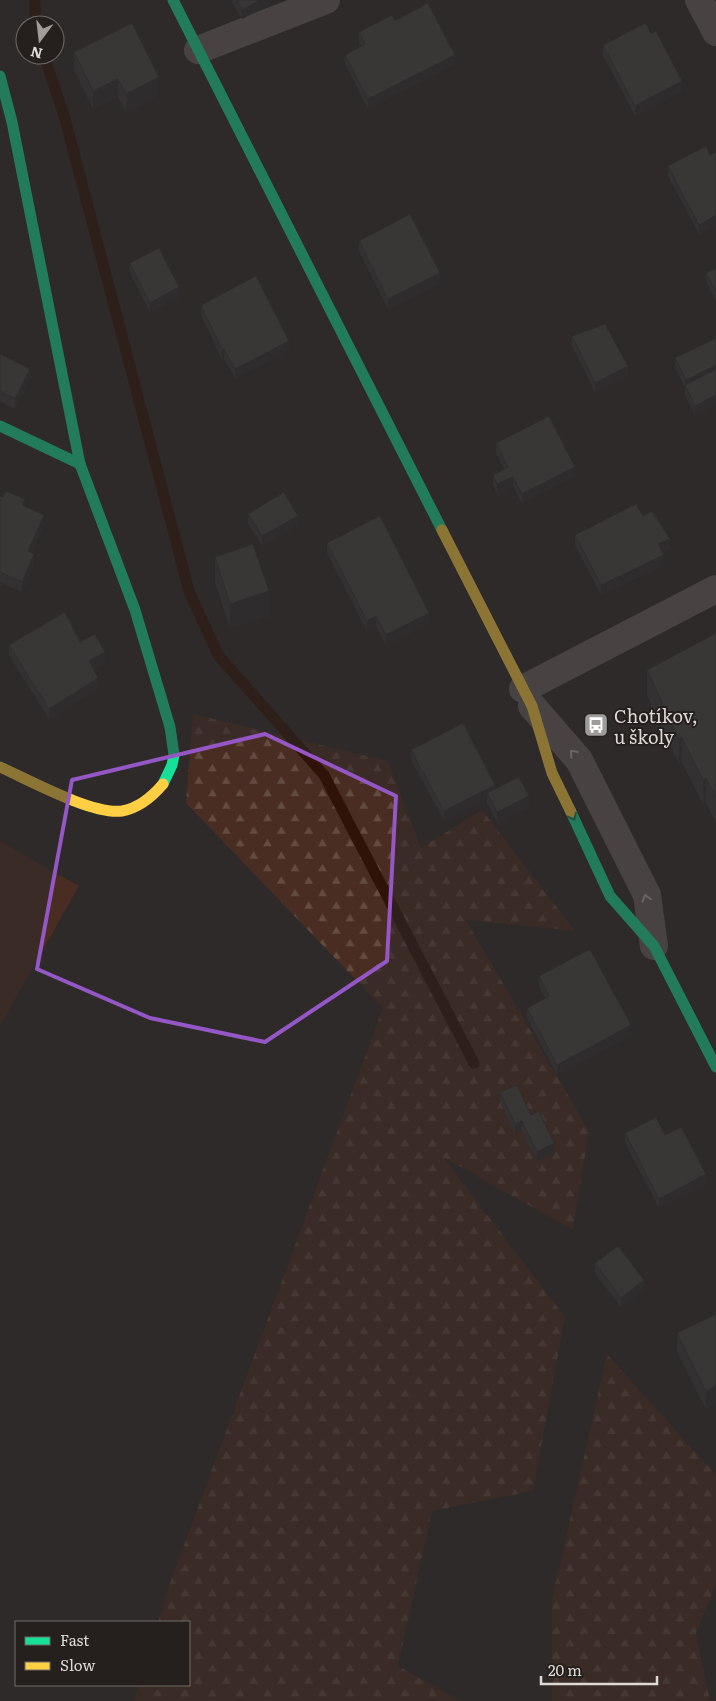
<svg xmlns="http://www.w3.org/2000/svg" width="716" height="1701" font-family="Literata,serif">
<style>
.green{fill:#492d22}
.forest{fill:url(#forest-firs)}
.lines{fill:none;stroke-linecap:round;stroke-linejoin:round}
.stream{stroke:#301308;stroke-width:11}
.street{stroke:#686260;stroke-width:28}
.fast{stroke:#16e098;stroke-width:11}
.slow{stroke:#ffcf43;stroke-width:11}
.wall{fill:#3d3b3c}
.shaded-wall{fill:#323031}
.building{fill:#474546;stroke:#323031}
.oneway{stroke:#b4afad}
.oneway2{stroke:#1e805a}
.marked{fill:none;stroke:#9457c5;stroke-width:4;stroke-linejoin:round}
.labels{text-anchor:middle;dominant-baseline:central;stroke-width:4;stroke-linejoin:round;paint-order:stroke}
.poi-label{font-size:18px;fill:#ddd9d7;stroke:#25201d;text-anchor:start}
</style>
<defs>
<pattern id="forest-firs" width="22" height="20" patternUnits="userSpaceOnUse" patternTransform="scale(1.25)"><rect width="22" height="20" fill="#492d22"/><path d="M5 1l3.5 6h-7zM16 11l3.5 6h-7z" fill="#634b41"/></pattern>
</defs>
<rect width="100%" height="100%" fill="#2d2a29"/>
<polygon class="green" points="0,841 79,886 0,1026"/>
<g class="forest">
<polygon points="193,714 388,761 421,848 482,810 575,931 466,920 589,1131 573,1230 443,1157 565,1317 533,1491 432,1511 398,1666 461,1701 134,1701 139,1685 189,1685 189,1622 158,1622 171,1580 383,1008 186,803"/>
<polygon points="607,1354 716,1475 716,1586 696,1633 710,1701 552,1701 552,1600"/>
</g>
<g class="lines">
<g class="stream">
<polyline points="35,25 35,0"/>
<polyline points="44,55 65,119 189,591 218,655 324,775 474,1063"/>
</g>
<g class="street">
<polyline points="699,0 716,32"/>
<polyline points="198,50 326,0"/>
<polyline points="523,689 716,589"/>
<polyline points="532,706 579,760 647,895 654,946"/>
</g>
<g class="fast">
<polyline points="173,0 442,530"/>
<polyline points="0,76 12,122 80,464 0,426"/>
<polyline points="80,464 135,610 170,727 174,755 172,765 163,784"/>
<polyline points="571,812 610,896 654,946 716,1067"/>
</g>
<g class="slow">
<polyline points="442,530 532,706 552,773 571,812"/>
<path d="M0 767C29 780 92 815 122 811 139 808 152 797 163 784"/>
</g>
</g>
<g class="wall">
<polygon points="231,0 272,0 272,3 242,19"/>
<polygon points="395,21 455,64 368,109 345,64 345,55 361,46 359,42 359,32"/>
<polygon points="651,34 682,91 635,116 603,55 603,45"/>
<polygon points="74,52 159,95 126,112 118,97 93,109 74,70"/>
<polygon points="716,152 716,225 699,234 668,176 668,166 710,155"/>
<polygon points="359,241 440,283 388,309 359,251"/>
<polygon points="130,263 179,297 150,312 130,273"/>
<polygon points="716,268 716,301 706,282 706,273"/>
<polygon points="201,305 289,350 235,378 224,359 222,360 201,315"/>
<polygon points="572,336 628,375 595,392 572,346"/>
<polygon points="716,338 695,415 685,395 685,388 675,368 675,358"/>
<polygon points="0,354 30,378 15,409 0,401"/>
<polygon points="496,443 575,476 522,503 513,486 497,494 493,485 493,475 504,469 496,453"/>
<polygon points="0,496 25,507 44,525 32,553 34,564 22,592 0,582"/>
<polygon points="248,514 298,525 262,546 248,523"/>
<polygon points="643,516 670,548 662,552 664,565 601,595 575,545 575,535"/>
<polygon points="327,543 429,623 386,645 376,626 367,631 327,553"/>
<polygon points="215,557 269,616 230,628 215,582"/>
<polygon points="716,633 716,823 706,803 703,804 682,763 679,764 647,695 647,670"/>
<polygon points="80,642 105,662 93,668 98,688 49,719 9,655 9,645"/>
<polygon points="411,750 495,789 529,806 497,822 487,803 487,798 444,821 411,760"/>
<polygon points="539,976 631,1035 557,1075 527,1018 527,1008 545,998 539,986"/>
<polygon points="500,1092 531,1115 554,1153 537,1161 522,1131 515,1134 500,1102"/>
<polygon points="625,1133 665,1135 706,1184 659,1208 625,1143"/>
<polygon points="595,1263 644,1290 621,1307 595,1273"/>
<polygon points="716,1314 706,1409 677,1352 677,1333"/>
</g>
<g class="shaded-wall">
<polygon points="260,0 272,0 272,3 242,19 242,10"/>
<polygon points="455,55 455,64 368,109 368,99"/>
<polygon points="159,77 159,95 126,112 126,94"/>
<polygon points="118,79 118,97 93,109 93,91"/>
<polygon points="682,81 682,91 635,116 635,106"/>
<polygon points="716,215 716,225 699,234 699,225"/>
<polygon points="440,273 440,283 388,309 388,299"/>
<polygon points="179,287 179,297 150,312 150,303"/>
<polygon points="289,341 289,350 235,378 235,369"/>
<polygon points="224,349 224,359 222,360 222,350"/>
<polygon points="716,365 716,374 686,387 686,380"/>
<polygon points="628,366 628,375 595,392 595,383"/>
<polygon points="30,369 30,378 15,409 15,399"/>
<polygon points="716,395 716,405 695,415 695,406"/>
<polygon points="575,467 575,476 522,503 522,494"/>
<polygon points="513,477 513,486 497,494 497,484"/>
<polygon points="25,499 25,509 22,505"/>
<polygon points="44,515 44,525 28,561 28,551"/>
<polygon points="298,516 298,525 262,546 262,536"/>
<polygon points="670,539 670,548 658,554 658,544"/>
<polygon points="34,554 34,564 22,592 22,582"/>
<polygon points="664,555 664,565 601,595 601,585"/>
<polygon points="269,591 269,616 230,628 230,604"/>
<polygon points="429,613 429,623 386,645 386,635"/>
<polygon points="376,616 376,626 367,631 367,621"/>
<polygon points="105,652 105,662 89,670 89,661"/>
<polygon points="98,678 98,688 49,719 49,709"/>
<polygon points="682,738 682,763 679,764 679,739"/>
<polygon points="706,778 706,803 703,804 703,780"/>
<polygon points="495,785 495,794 487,793 487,798 444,821 444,811"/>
<polygon points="529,796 529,806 497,822 497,812"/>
<polygon points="631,1025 631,1035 557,1075 557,1065"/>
<polygon points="522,1121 522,1131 515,1134 515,1124"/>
<polygon points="554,1143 554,1153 537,1161 537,1152"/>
<polygon points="706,1174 706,1184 659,1208 659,1199"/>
<polygon points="644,1280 644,1290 621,1307 621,1298"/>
<polygon points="716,1386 716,1404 706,1409 706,1391"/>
</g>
<g class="building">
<polygon points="237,0 260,0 242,10"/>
<polygon points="428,3 455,55 368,99 345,55 365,44 359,32 392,15 395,21"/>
<polygon points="132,23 159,77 126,94 118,79 93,91 74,52"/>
<polygon points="646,23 651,34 656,31 682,81 635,106 603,45"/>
<polygon points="706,146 710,155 716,152 716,215 699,225 668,166"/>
<polygon points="410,214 440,273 388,299 359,241"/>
<polygon points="159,248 179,287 150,303 130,263"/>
<polygon points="716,268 716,291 706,273"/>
<polygon points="256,276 289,341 235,369 224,349 222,350 201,305"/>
<polygon points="605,324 628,366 595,383 572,336"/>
<polygon points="716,338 716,365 686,380 675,358"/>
<polygon points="0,354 30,369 15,399 0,391"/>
<polygon points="716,369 716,395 695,406 685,385"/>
<polygon points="549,416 575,467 522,494 513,477 497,484 493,475 508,467 496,443"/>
<polygon points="6,491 25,499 22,505 44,515 28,551 34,554 22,582 0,572 0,496 3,497"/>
<polygon points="284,492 298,516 262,536 248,514"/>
<polygon points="636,504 643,516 652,511 670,539 658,544 664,555 601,585 575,535"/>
<polygon points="380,516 429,613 386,635 376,616 367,621 327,543"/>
<polygon points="253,544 269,591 230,604 215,557"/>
<polygon points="65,612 80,642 95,634 105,652 89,661 98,678 49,709 9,645"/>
<polygon points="716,633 716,798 706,778 703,780 682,738 679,739 647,670"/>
<polygon points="463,723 495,785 444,811 411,750"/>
<polygon points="519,777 529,796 497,812 487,793"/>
<polygon points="590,949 631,1025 557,1065 527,1008 549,996 539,976"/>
<polygon points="517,1085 531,1115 539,1111 554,1143 537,1152 522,1121 515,1124 500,1092"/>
<polygon points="656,1117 665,1135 681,1127 706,1174 659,1199 625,1133"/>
<polygon points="618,1246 644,1280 621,1298 595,1263"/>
<polygon points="716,1314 716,1386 706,1391 677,1333"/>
</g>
<defs><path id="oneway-chevron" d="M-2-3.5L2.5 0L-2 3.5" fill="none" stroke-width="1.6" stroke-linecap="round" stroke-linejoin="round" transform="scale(1.25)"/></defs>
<g class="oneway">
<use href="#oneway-chevron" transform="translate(573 753) rotate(-131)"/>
<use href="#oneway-chevron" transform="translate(646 898) rotate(-105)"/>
</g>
<use class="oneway2" href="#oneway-chevron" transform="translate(573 817) rotate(65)"/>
<path d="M0 0H716V1701H0ZM265 734 396 796 387 961 265 1042 150 1018 37 969 72 780Z" fill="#2d2a29" fill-opacity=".55" fill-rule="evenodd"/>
<path class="marked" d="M265 734 396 796 387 961 265 1042 150 1018 37 969 72 780Z"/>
<defs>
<symbol id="bus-square" viewBox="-11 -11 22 22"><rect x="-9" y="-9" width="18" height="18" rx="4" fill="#9f9c9a" stroke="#25201d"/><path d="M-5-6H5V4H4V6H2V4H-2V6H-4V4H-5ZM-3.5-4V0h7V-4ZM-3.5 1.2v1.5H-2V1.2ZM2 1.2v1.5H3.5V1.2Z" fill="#fff"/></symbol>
</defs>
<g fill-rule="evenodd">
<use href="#bus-square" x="582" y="711" width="28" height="28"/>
</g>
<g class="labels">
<g class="poi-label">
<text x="614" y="715">Chotíkov,<tspan x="614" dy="21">u školy</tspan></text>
</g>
</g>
<rect x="15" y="1621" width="175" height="65" fill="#25201d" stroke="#6f6a67"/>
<rect x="25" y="1637" width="25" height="8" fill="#16e098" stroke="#6f6a67"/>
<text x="60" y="1646" font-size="15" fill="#ddd9d7">Fast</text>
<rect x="25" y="1662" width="25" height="8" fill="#ffcf43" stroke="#6f6a67"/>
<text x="60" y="1671" font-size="15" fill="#ddd9d7">Slow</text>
<g transform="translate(40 40) rotate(195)"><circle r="24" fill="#25201d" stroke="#6f6a67"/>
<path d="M0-4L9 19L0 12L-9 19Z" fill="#9f9c9a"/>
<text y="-8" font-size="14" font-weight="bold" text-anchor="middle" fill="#ddd9d7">N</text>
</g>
<path d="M541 1676v8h116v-8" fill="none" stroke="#ddd9d7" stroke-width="2.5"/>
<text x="548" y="1676" font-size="15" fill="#ddd9d7" stroke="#25201d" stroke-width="4" paint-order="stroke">20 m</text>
</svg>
